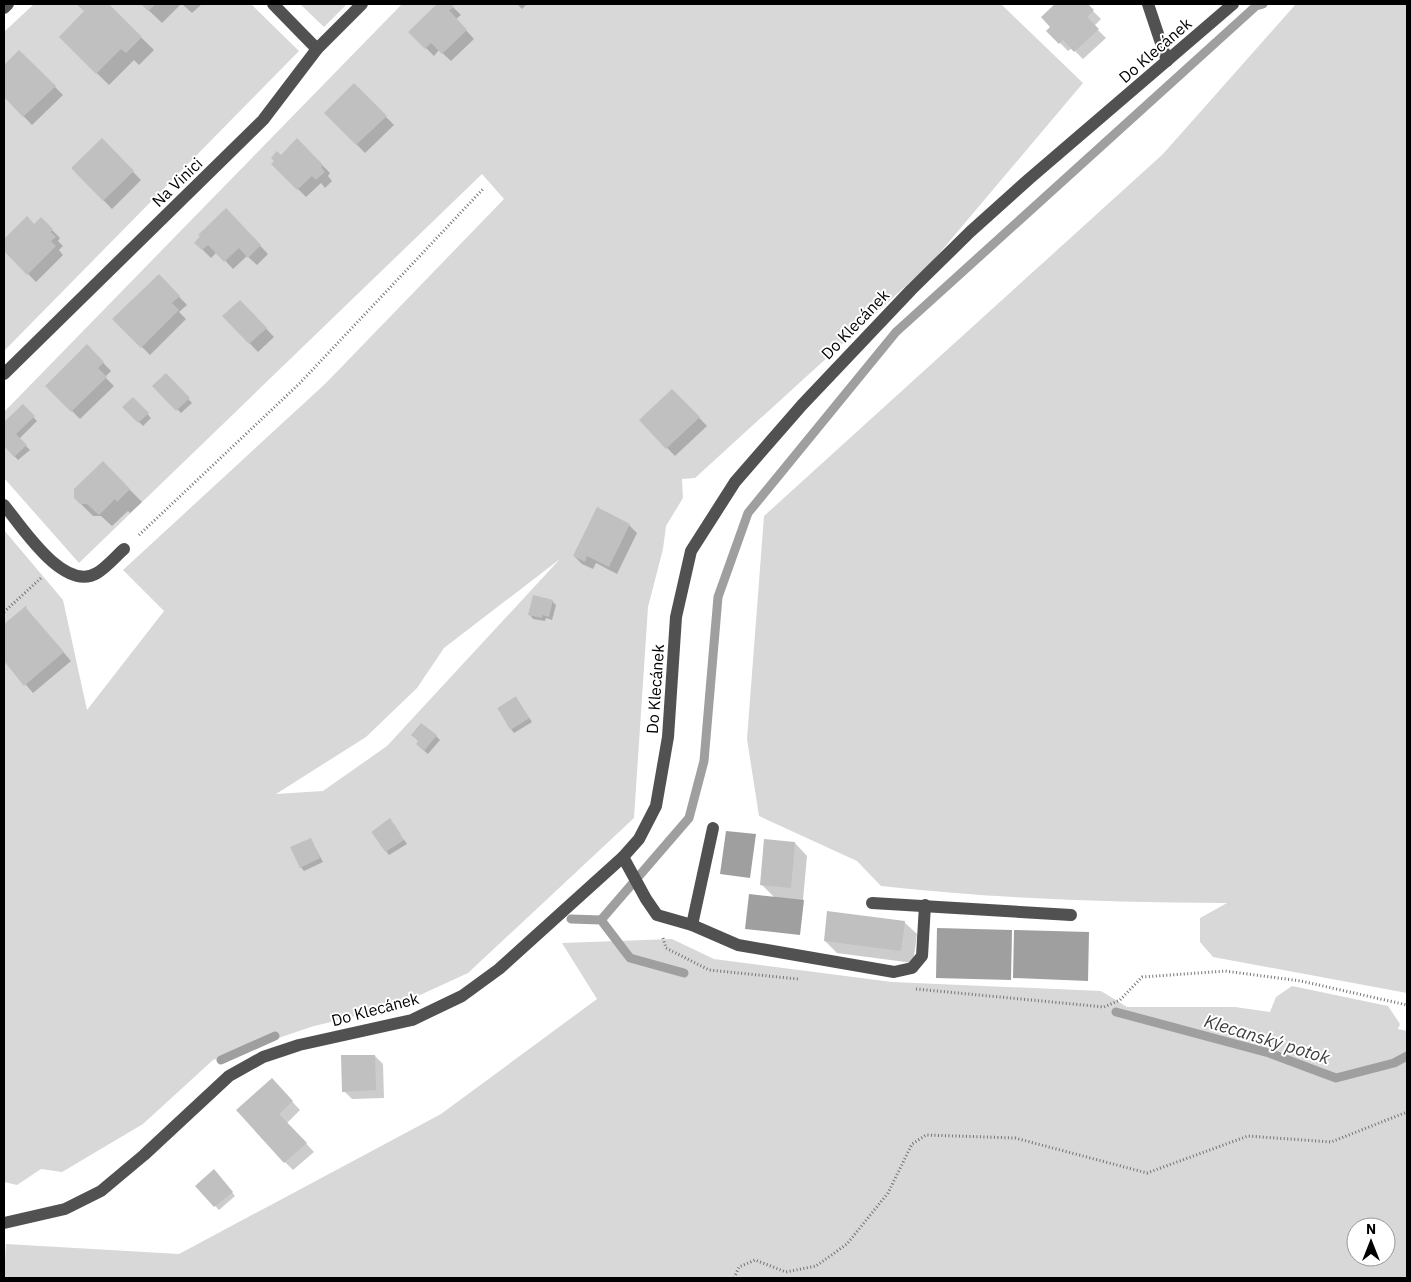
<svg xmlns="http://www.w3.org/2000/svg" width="1411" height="1282" font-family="'IBM Plex Sans',sans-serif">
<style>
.green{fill:#d8d8d8;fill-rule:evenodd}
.water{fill:#9f9f9f}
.shadow{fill:#0003}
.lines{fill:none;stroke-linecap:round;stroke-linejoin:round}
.stream{stroke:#9f9f9f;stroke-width:9}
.building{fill:#c0c0c0}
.path{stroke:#737373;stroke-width:3;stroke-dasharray:1 2.5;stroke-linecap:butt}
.minor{stroke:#515151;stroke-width:12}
.labels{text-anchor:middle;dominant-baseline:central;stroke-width:4;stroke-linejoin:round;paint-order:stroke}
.street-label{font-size:16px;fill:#000;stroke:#fff}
.water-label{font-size:18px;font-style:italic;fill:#404040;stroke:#fff}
</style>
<rect width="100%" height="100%" fill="#fff"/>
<g class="green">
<polygon points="34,4 251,4 299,51 4,351 4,32"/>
<polygon points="300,4 347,4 324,27"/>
<path d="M402 4H1001L1083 83 932 262 695 478 682 479 683 498 666 526 663 549 648 607 634 818 468 973 394 1007 314 1026 213 1060 143 1124 62 1172 41 1169 17 1185 4 1182V530L63 600 87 710 164 611 123 570 326 383 504 199 482 174 79 563 4 478V412ZM560 559 387 746 323 791 276 794 366 737 417 688 444 648ZM516 696 529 718 510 730 497 708ZM390 819 404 839 385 852 371 832Z"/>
<path d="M1296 4H1407V993L1213 957 1200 942V918L1227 903C1111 902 996 899 881 886L857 861 759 816 747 739 764 516 1163 154Z"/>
<path d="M672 939 714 959 892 982 1101 991 1127 1007H1235L1270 1012 1276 997 1292 986 1388 1006 1400 1024 1398 1029 1407 1031V1278H4L6 1244 179 1254 441 1114 597 999 562 943ZM1356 1227H1386V1257H1356Z"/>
</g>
<g class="water">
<polygon points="726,831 756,834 750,878 720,874"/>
<polygon points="749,894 804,900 800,935 745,929"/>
<polygon points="937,928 1012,930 1011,980 936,978"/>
<polygon points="1014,930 1089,932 1088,981 1013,978"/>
</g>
<g class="shadow">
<polygon points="78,4 107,4 154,50 139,65 134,60 109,85 60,37 86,11"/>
<polygon points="142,4 181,4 162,23"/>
<polygon points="182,4 202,4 192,13"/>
<polygon points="439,4 450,4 461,15 456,19 474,39 451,61 439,50 434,56 410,32"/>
<polygon points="517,4 527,4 522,9"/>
<polygon points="1057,4 1086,4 1101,19 1094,26 1106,38 1083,59 1072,48 1068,51 1048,31 1052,27 1042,17"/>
<polygon points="19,51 63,95 32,125 4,96 4,67"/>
<polygon points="354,85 394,125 365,153 326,113"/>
<polygon points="102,140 141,180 112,209 72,168"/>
<polygon points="297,140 330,173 328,176 332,181 325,188 321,183 306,197 273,164"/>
<polygon points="27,218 34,225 41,219 60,238 58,241 63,246 59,250 63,255 36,282 4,249 4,241"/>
<polygon points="234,218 268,254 257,265 247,256 233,269 217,252 211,258 196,243"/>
<polygon points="159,276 187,305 179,312 186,319 150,355 114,319"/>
<polygon points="240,301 274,337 258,352 224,316"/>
<polygon points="87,346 111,371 105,377 114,386 80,419 47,386"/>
<polygon points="166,375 192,403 181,413 154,386"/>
<polygon points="672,390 707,426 675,456 641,421"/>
<polygon points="133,398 151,418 143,426 124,407"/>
<polygon points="23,406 37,421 19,439 30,450 18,460 4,445 4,424"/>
<polygon points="103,463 142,502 130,513 128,511 112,526 101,516 93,516 75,498"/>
<polygon points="629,525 637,533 617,574 596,563 593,569 582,564 574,556"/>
<polygon points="552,601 556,605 552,620 546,618 545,621 533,619 530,615"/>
<polygon points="25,608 71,661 33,693 4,659 4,626"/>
<polygon points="516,697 532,722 514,733 511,729"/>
<polygon points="436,736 440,740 428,754 421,748"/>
<polygon points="394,824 407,844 389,855 386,851"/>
<polygon points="311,840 323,862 304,871 301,867"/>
<polygon points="795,843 807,856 803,900 774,897 761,884"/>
<polygon points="904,922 917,934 913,963 837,953 825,941"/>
<polygon points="375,1056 383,1064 384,1098 352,1099 344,1091"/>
<polygon points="272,1080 300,1110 287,1123 314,1152 293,1170 285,1162"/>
<polygon points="218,1175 235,1196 219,1210 197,1186"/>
</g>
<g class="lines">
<g class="stream">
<polyline points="571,919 601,920 630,958 684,973"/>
<polyline points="601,920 689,818 704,761 718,597 748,513 896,332 1256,6 1263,4"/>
<polyline points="1116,1012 1269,1053 1336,1078 1394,1063 1407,1056"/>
<polyline points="221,1060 275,1036"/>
</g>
</g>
<g class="building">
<polygon points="76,4 109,4 142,37 126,53 121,49 96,74 59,37 84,11"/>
<polygon points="141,4 156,4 148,11"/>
<polygon points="437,4 451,4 454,7 449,10 467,30 442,54 431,43 425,49 408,32"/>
<polygon points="1055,4 1088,4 1094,10 1087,17 1099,29 1074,52 1063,40 1059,44 1046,31 1050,27 1041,17"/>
<polygon points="19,50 56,86 23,117 4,97 4,65"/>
<polygon points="354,83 387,116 356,145 324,113"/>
<polygon points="102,138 134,171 103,201 71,168"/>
<polygon points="297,138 323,165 321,167 325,172 316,180 312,176 297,190 271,164 274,161 271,158 277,151 281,155"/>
<polygon points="226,208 261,245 248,258 239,248 224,262 208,245 202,250 194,243 200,236 198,235"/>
<polygon points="27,216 34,224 41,217 53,229 51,232 56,237 51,241 56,246 27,275 4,251 4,239"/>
<polygon points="159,274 180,296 172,303 179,310 141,348 112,319"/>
<polygon points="240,300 267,328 249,344 222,316"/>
<polygon points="87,344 104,362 98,368 107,377 71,412 45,386"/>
<polygon points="166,373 190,398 176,411 152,386"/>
<polygon points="672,389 700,417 666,449 639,420"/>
<polygon points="133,397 149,413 138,423 122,407"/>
<polygon points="23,404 35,416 16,434 27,445 14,457 4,446 4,422"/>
<polygon points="103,461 130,489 117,502 115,499 99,515 87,504 80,504 74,498 74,489"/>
<polygon points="597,507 630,524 609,567 587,556 585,562 573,556"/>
<polygon points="533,595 553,600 549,617 542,615 542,618 528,615"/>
<polygon points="27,605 26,608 64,652 24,686 4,661 4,624"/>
<polygon points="516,696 529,718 510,730 497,708"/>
<polygon points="421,723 437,735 424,751 416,744 418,741 411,735"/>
<polygon points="390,818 404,840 385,852 371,832"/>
<polygon points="311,838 320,858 300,868 290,847"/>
<polygon points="764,839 795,842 791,888 760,885"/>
<polygon points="827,911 905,921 901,951 824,941"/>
<polygon points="341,1055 375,1055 376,1090 342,1092"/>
<polygon points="272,1078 293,1101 279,1114 307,1143 284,1163 236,1110"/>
<polygon points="214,1169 233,1192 214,1207 195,1186"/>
</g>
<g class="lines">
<g class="path">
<polyline points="139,535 300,383 483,189"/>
<polyline points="4,612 41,578"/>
<polyline points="663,938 666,948 709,970 798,979"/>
<polyline points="916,989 1104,1007 1120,1000 1142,977 1225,971 1301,981 1407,1005"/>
<polyline points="734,1278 739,1267 755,1260 786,1272 816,1266 847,1244 888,1193 912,1144 926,1135 1015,1138 1147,1173 1248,1136 1331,1142 1407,1112"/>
</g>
<g class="minor">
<polyline points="273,4 317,49"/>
<polyline points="1148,4 1167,61"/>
<polyline points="4,8 8,4"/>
<polyline points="4,374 263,120 317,49 362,4"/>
<path d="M4 505C22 527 64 593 97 573 107 567 115 557 124 549"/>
<polyline points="623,857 646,899 657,915 692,925 738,945 894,972 912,968 922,956 925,905"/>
<polyline points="872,903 1071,915"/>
<polyline points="692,925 713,828"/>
<polyline points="4,1223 65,1209 101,1191 144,1155 229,1076 263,1057 299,1045 412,1020 462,996 499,969 623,857 639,839 656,806 668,737 676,617 691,551 735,482 802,405 911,290 970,232 1029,179 1233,4"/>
</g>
</g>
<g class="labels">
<g class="street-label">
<text transform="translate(1155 50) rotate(-41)">Do Klecánek</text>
<text transform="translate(177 182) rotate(-44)">Na Vinici</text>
<text transform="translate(855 324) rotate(-46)">Do Klecánek</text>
<text transform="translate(655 689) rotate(-86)">Do Klecánek</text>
<text transform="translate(375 1009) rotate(-15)">Do Klecánek</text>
</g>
<g class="water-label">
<text transform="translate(1267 1039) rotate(17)">Klecanský potok</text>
</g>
</g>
<rect width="1411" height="1282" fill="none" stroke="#000000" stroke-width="10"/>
<g transform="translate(1371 1242)"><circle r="24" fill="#ffffff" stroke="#999999"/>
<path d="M0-4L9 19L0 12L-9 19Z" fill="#000000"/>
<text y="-8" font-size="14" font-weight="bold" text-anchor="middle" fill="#000000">N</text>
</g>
</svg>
